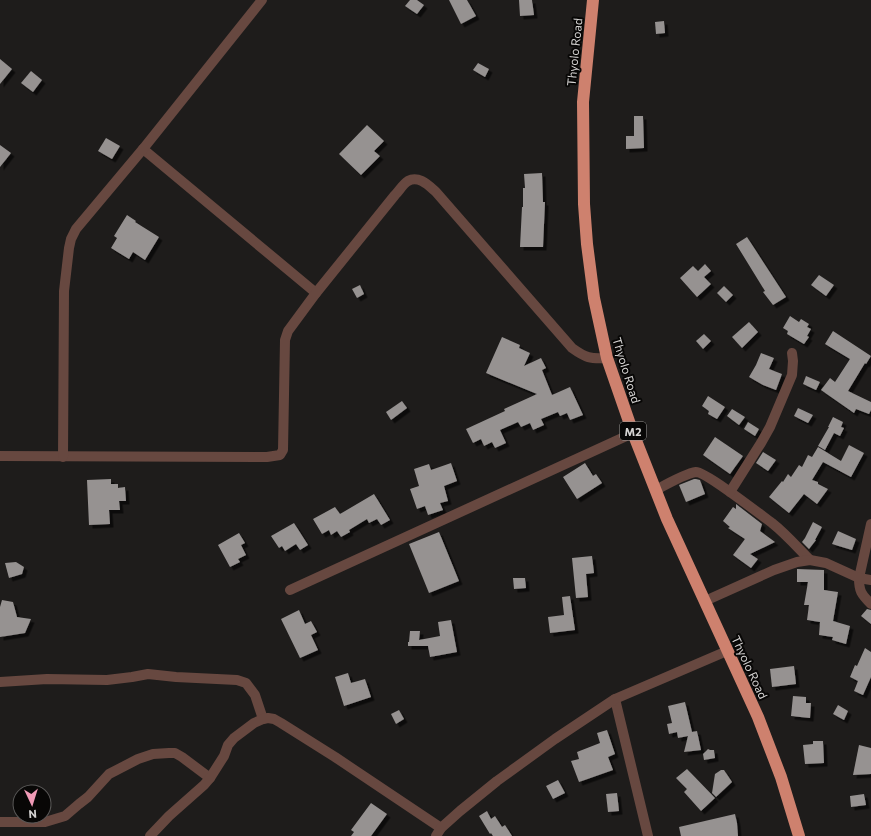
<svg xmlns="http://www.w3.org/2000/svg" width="871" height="836" font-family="Commissioner,sans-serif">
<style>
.building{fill:#969291;filter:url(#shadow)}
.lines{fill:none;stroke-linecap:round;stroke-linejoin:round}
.street{stroke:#674840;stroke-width:10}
.highway{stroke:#ce816e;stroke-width:12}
.labels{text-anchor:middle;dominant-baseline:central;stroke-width:4;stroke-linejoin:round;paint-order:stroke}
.shield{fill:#080706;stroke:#989695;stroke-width:1}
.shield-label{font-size:11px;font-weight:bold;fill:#d5d3d2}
.street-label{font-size:12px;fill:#d5d3d2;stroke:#080706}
</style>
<defs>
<filter id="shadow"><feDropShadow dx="3.5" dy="3.5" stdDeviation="0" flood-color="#0009"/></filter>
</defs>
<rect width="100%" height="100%" fill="#1e1c1b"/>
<g class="building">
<polygon points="410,0 417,0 424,5 417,14 405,6"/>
<polygon points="449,0 467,0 476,16 461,24"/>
<polygon points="519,0 532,0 534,15 520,16"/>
<polygon points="664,21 665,33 656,34 655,22"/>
<polygon points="0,59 12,69 0,84"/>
<polygon points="478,63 489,69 485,77 473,70"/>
<polygon points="31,71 42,80 33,92 21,83"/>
<polygon points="634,116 643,116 644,148 626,149 626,136 634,136"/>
<polygon points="367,125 384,141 374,151 380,156 361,175 339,154"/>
<polygon points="106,138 120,146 112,159 98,151"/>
<polygon points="0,145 11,153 0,167"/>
<polygon points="542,173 543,202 545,202 543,247 520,247 522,207 523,207 523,188 525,188 524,174"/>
<polygon points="127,215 136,221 135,222 159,237 145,260 133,252 129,259 111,248 117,238 114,236"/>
<polygon points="747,237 786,297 773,305 763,292 765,291 736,244"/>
<polygon points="705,264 711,271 704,277 711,284 697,297 680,278 693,266 698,271"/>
<polygon points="819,275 834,285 826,296 811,285"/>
<polygon points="360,285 364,294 357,298 352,289"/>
<polygon points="724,286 733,295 726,302 717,293"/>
<polygon points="790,316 799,322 801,319 809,324 807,327 811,329 807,336 809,337 804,344 787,334 788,331 783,328"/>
<polygon points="749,322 758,332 742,348 732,337"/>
<polygon points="833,331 871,356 866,364 865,363 848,391 871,402 871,410 869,414 856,409 854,413 821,390 830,378 835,382 850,359 825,344"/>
<polygon points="704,334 711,341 703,349 696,341"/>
<polygon points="502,337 520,345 519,348 530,353 524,366 541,358 546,368 542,370 552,395 570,387 583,415 570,420 567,413 560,416 558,412 541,419 544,425 533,430 530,423 521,427 518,422 500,430 506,443 495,448 492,442 484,446 481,439 473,443 466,429 505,411 504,409 537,394 486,373"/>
<polygon points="761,353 774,358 769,369 782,374 776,390 763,385 749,377 756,365"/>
<polygon points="806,376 820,382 816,390 803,384"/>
<polygon points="708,396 725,407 717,419 708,414 709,411 702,406"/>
<polygon points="402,401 407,408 391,420 386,412"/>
<polygon points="798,408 813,415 808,423 794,416"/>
<polygon points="732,409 745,417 739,425 727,416"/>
<polygon points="833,417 843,422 841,427 844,428 840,436 834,433 825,450 818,446 829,427 828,427"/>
<polygon points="748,422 759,429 755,436 744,429"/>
<polygon points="715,437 743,456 730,474 703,455"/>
<polygon points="849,445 864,453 851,477 823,462 812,480 818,482 818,484 828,489 817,504 804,494 789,513 769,497 782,481 783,482 788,474 791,477 799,465 802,467 808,455 812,457 818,447 841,461"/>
<polygon points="763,452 776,460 768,471 756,463"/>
<polygon points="451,463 457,481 444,486 448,501 440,503 443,510 428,515 425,506 417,509 410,489 419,486 414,469 429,464 431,470"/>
<polygon points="585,463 593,476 596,474 602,483 577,499 563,477"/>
<polygon points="111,479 111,484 118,484 118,488 125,487 126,501 119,501 120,510 109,510 110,524 89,525 87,480"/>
<polygon points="694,479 696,479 700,480 705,494 686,502 679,485"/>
<polygon points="374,494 390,520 381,525 377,519 369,523 367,519 349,530 350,532 341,537 337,531 331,535 329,530 322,534 313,519 335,507 340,514"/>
<polygon points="736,504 762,524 760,531 775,542 750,554 758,559 751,568 733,555 745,539 728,528 730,527 723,521 733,507 736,509"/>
<polygon points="813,522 822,527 815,540 816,540 809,549 802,542 805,538"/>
<polygon points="294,523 308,545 300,550 296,544 285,551 282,546 279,548 271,536"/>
<polygon points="838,531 856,539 852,550 832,544"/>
<polygon points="439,532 459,581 429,593 409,544"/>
<polygon points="239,533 245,543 241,545 246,555 238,559 240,562 230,567 218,545"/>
<polygon points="592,556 594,573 586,574 588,597 576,598 572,558"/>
<polygon points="16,562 24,567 22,574 9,578 5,563"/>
<polygon points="797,569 824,570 824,590 838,592 833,621 850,626 846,644 832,640 833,637 819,635 820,622 807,620 809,605 804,605 808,582 797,582"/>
<polygon points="513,578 525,578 526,588 514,589"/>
<polygon points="570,596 575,630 550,633 548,617 564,615 562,597"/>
<polygon points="2,600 13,602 17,617 31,619 25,633 0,637 0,607"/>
<polygon points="867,609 871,610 871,624 861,616"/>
<polygon points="299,610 305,624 311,621 317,632 311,635 318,650 300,658 281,619"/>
<polygon points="451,620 457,652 430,657 428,646 408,646 408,642 409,642 410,631 420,631 419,640 440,636 438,622"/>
<polygon points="865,648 871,652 871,677 863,695 854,691 858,681 850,677 855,665 857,666"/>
<polygon points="794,666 796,684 772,687 770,669"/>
<polygon points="348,673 351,683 365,679 371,697 344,706 335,677"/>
<polygon points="793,696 806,697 806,703 811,703 810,718 791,716"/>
<polygon points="685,702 692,732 697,731 701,750 684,752 688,736 678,738 677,732 669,734 667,724 672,723 668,706"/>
<polygon points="838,705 848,711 844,720 833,714"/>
<polygon points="399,710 404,719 396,724 391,714"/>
<polygon points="607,730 615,754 608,757 613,770 579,782 571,761 579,759 577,752 600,743 597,733"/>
<polygon points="813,741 823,741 824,763 805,764 803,745 813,744"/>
<polygon points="859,745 871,748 871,774 853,775"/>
<polygon points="708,749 710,750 714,750 715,758 704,760 703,754"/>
<polygon points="687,769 715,798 701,811 684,792 687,789 676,778"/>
<polygon points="721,770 724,770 732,782 716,797 712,793 715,774"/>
<polygon points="558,780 565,793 553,799 546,786"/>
<polygon points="617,793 619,811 608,812 606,794"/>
<polygon points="864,794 866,805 851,807 850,796"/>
<polygon points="371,803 387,814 371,836 351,836 354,832 351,830"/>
<polygon points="487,811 491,819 495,816 502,827 505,825 512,836 493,836 491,833 490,834 479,816"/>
<polygon points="735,814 737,823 738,836 681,836 679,827"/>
</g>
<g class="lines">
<g class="street">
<polyline points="143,149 316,293"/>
<path d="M0 456 267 457 280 455 283 450 285 340 288 331 316 293 395 195C399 191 403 184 408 181 419 175 429 186 436 192L572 348C586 358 590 359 607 358"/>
<polyline points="63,457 64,291 69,248 71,239 76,229 143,149 262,0"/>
<path d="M656 490C665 485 687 473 696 472 706 472 761 515 772 523 786 534 798 548 810 560"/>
<polyline points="730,492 761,443 770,427 792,375 793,361 792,353"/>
<path d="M871 524 859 578C859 591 861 594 871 604"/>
<polyline points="290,590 633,433"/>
<polyline points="705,601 774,570 797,562 810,560 826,563 859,578 871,580"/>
<polyline points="0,682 47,679 107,680 132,677 148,674 176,677 237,680 246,683 255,695 263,719"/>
<polyline points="615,699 648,836"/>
<polyline points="0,822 45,822 65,816 79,804 88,797 109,774 138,759 153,754 169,753 175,753 182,757 210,778"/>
<polyline points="150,836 169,816 204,785 210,778 224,756 228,745 234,738 254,723 263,719 268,718 274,719 281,723 335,757 441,828"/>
<polyline points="436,836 441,828 460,811 497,781 555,739 615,699 727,651"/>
</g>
<polyline class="highway" points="593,0 583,102 584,204 587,244 594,298 607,358 633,433 667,519 758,717 781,777 799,836"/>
</g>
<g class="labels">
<rect class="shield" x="620" y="422" width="26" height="18" rx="3"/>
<g class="shield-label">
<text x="633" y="431">M2</text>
</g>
<g class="street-label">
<text transform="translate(574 52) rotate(-84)">Thyolo Road</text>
<text transform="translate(627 370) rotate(73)">Thyolo Road</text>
<text transform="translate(750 667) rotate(65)">Thyolo Road</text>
</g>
</g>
<g transform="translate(32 804) rotate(176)"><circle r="19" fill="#080706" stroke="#5a5958"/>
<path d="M0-3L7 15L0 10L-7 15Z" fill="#f09ab6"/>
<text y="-6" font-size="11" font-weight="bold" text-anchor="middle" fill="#d5d3d2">N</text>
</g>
</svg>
